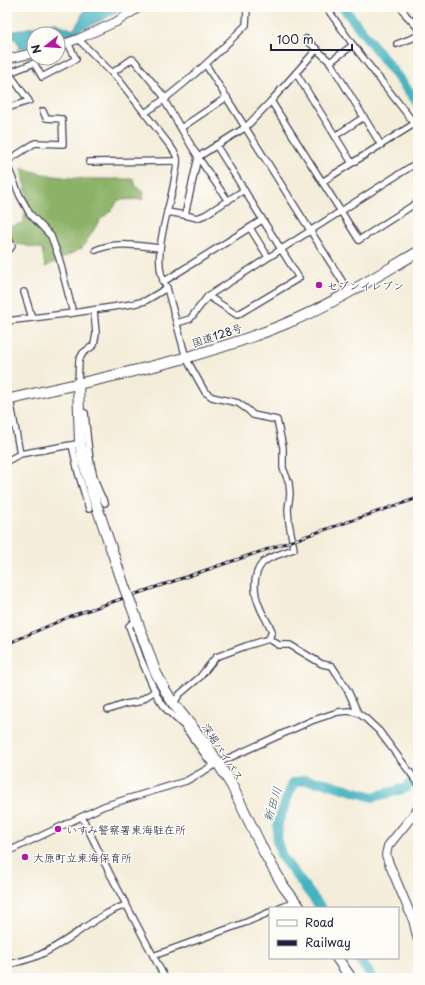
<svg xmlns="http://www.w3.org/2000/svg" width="425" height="985" font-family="'Playpen Sans','Klee One',sans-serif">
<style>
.forest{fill:#8cb267;stroke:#576a51}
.water{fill:#45b3bf;stroke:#346a7d}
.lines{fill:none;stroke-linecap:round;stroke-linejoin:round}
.river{stroke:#45b3bf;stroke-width:10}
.street-casing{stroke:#424053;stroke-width:8}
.secondary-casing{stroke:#424053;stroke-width:10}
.highway-casing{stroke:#424053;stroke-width:12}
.street{stroke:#fff;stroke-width:5.5}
.secondary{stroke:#fff;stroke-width:8}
.highway{stroke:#fff;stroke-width:10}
.rail-casing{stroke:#22223b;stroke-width:3}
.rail{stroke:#fdfcf7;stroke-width:1.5;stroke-dasharray:4.5;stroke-linecap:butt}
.highway-bridge-casing{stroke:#424053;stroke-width:12;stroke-linecap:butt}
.highway-bridge{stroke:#fff;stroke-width:10}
.poi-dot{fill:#b5179e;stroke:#fdfcf7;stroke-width:1.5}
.labels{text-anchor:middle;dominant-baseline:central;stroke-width:3;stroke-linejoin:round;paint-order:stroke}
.poi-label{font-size:11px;fill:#22223b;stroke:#fdfcf7;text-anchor:start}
.street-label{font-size:11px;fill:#22223b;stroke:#fdfcf7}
.water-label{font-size:12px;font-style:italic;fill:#305c70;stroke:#fdfcf7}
</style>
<rect width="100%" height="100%" fill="#fdfcf7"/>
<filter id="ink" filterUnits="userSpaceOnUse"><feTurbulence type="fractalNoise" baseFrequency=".025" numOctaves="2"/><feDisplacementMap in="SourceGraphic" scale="8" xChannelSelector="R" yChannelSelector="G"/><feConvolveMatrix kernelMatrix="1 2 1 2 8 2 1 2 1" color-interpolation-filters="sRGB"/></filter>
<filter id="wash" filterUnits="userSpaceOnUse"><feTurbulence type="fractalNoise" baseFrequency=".012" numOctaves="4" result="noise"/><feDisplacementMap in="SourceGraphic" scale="16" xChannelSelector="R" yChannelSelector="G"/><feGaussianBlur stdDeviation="0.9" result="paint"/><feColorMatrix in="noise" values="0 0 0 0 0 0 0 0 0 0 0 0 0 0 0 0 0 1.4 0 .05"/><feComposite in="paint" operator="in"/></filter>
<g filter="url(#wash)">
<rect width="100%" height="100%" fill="#f4edda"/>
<path class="forest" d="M22 168C59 181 96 179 134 179L136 187 144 191 143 199 118 200 113 209 100 220 82 248 45 267 42 249 7 242V228L23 223 28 199Z"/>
<path class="water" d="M96 7H129L76 32 58 39V34H34V46L18 49C20 42 16 40 11 37L7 39V33L53 22 73 30 79 21 84 11Z"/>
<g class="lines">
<g class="river">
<polyline points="343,7 418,103"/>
<polyline points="321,908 282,857 277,841 278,823 293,783 305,780 326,783 373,797 406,788 418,773"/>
<polyline points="358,958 373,978"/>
</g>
</g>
</g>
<g filter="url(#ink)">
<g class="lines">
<defs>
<g id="street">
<polyline points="326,7 353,45 418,128"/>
<polyline points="401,7 406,15 418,28"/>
<path d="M78 39 119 80 171 147C173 150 176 154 177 158 178 163 176 171 175 176 171 208 148 259 167 288L186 358 205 392 212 397 238 403 248 410 253 415 277 420 283 447V468L289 483 290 494 288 509 289 523 294 549C286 552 276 555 268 559 252 568 253 591 259 605 262 614 268 622 272 631L269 639"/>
<polyline points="306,39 330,62 381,145"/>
<polyline points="397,44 418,36"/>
<polyline points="330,62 353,45"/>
<polyline points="206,65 349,292"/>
<polyline points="112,73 132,59 134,60 166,99"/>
<polyline points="296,73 352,163"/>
<polyline points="164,100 198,157 228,201"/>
<polyline points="271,101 359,240 418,202"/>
<polyline points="7,108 29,101 9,73 34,63 42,77 76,59 68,43"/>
<path d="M145 113C182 88 214 57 246 25L247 10 245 7"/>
<polyline points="181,128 227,97"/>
<polyline points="335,136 364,117"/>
<polyline points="7,161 35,143 63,144 62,119 46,118 43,111"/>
<polyline points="89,162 177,161"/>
<polyline points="7,165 20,196 30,214 51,236 59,258 73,313"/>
<polyline points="322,182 414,124"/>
<polyline points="167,212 185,215 198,157 246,127 271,101 317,49"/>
<polyline points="185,215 197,218 205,215 244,190"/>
<polyline points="250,228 268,257"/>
<polyline points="7,235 12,246 10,249 7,249"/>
<path d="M96 250C116 241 139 246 160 248"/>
<polyline points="163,282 262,220"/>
<polyline points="24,292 32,318"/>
<polyline points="208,296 237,315 299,278 216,145"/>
<polyline points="7,321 73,313 132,304 145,301 167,288"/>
<polyline points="177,323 190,319 208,296 418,162"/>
<polyline points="78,383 79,360 83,353 94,345 96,334 94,310"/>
<polyline points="10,399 20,454"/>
<path d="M79 412 85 413C88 443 89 477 105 503"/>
<polyline points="72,445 78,472 89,509"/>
<polyline points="7,461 20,454 82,443"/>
<polyline points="131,624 129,626 140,657 157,696 166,709 184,726 213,766"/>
<polyline points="269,639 279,645 290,645 322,664 332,666 348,691 358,713"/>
<polyline points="173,704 180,694 200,677 216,657 246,646 269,639"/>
<polyline points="108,710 125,704 138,702 155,691"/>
<polyline points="82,817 110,874 165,978"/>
<polyline points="7,852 104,806 186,781 218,763 311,721 338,712 349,711 358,713 365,718 379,731 418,783"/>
<polyline points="280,908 295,902"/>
<polyline points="153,956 247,922 270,912"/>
<path d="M7 965C17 962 28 960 37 956 69 943 93 916 126 905"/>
</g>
<g id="secondary">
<polyline points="58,46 78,39 116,22 140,7"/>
<polyline points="7,59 34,53"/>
<polyline points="418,809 388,846 386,855 388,861 413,920 418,940"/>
</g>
<g id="highway">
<polyline points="78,383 80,443 83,460 93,495 125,589"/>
<path d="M7 400C100 378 196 361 285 324 331 305 375 277 418 252"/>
<polyline points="132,607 155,671 165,690 173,703 208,747 218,763 232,786 265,854 284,887 300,908"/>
<polyline points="337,958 351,978"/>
</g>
</defs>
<use href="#street" class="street-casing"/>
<use href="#secondary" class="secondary-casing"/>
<use href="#highway" class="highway-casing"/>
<use href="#street" class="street"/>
<use href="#secondary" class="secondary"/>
<use href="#highway" class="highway"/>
<defs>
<polyline id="rail" points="7,644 71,616 418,498"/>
</defs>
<use href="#rail" class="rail-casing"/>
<use href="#rail" class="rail"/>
<defs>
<polyline id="highway-bridge" points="125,589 132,607"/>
</defs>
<use href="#highway-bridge" class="highway-bridge-casing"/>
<use href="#highway-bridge" class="highway-bridge"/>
</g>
</g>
<g class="poi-dot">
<circle cx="319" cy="285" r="4"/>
<circle cx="58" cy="829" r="4"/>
<circle cx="25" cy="857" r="4"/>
</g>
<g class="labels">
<g class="poi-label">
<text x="327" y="285">セブンイレブン</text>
<text x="66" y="829">いすみ警察署東海駐在所</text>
<text x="33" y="857">大原町立東海保育所</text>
</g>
<g class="street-label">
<text transform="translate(217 335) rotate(-18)">国道128号</text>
<text transform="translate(223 752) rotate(57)">深堀バイパス</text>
</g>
<g class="water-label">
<text transform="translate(272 804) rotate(-73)">新田川</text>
</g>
</g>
<rect width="425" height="985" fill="none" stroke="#fdfcf7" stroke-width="24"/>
<rect x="269" y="907" width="130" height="52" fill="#fdfcf7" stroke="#a5a5ac"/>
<rect x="277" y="920" width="20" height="6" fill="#ffffff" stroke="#a5a5ac"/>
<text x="305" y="927" font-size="12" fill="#22223b">Road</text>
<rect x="277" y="940" width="20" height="6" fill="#22223b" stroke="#a5a5ac"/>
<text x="305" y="947" font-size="12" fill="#22223b">Railway</text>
<g transform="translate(46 46) rotate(253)"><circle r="19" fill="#fdfcf7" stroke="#a5a5ac"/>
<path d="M0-3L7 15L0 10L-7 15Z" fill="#b5179e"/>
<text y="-6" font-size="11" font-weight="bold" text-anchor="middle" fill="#22223b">N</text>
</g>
<path d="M271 44v6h81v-6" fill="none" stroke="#22223b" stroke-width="2"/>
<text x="277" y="44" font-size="12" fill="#22223b" stroke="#fdfcf7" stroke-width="3" paint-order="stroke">100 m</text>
</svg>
